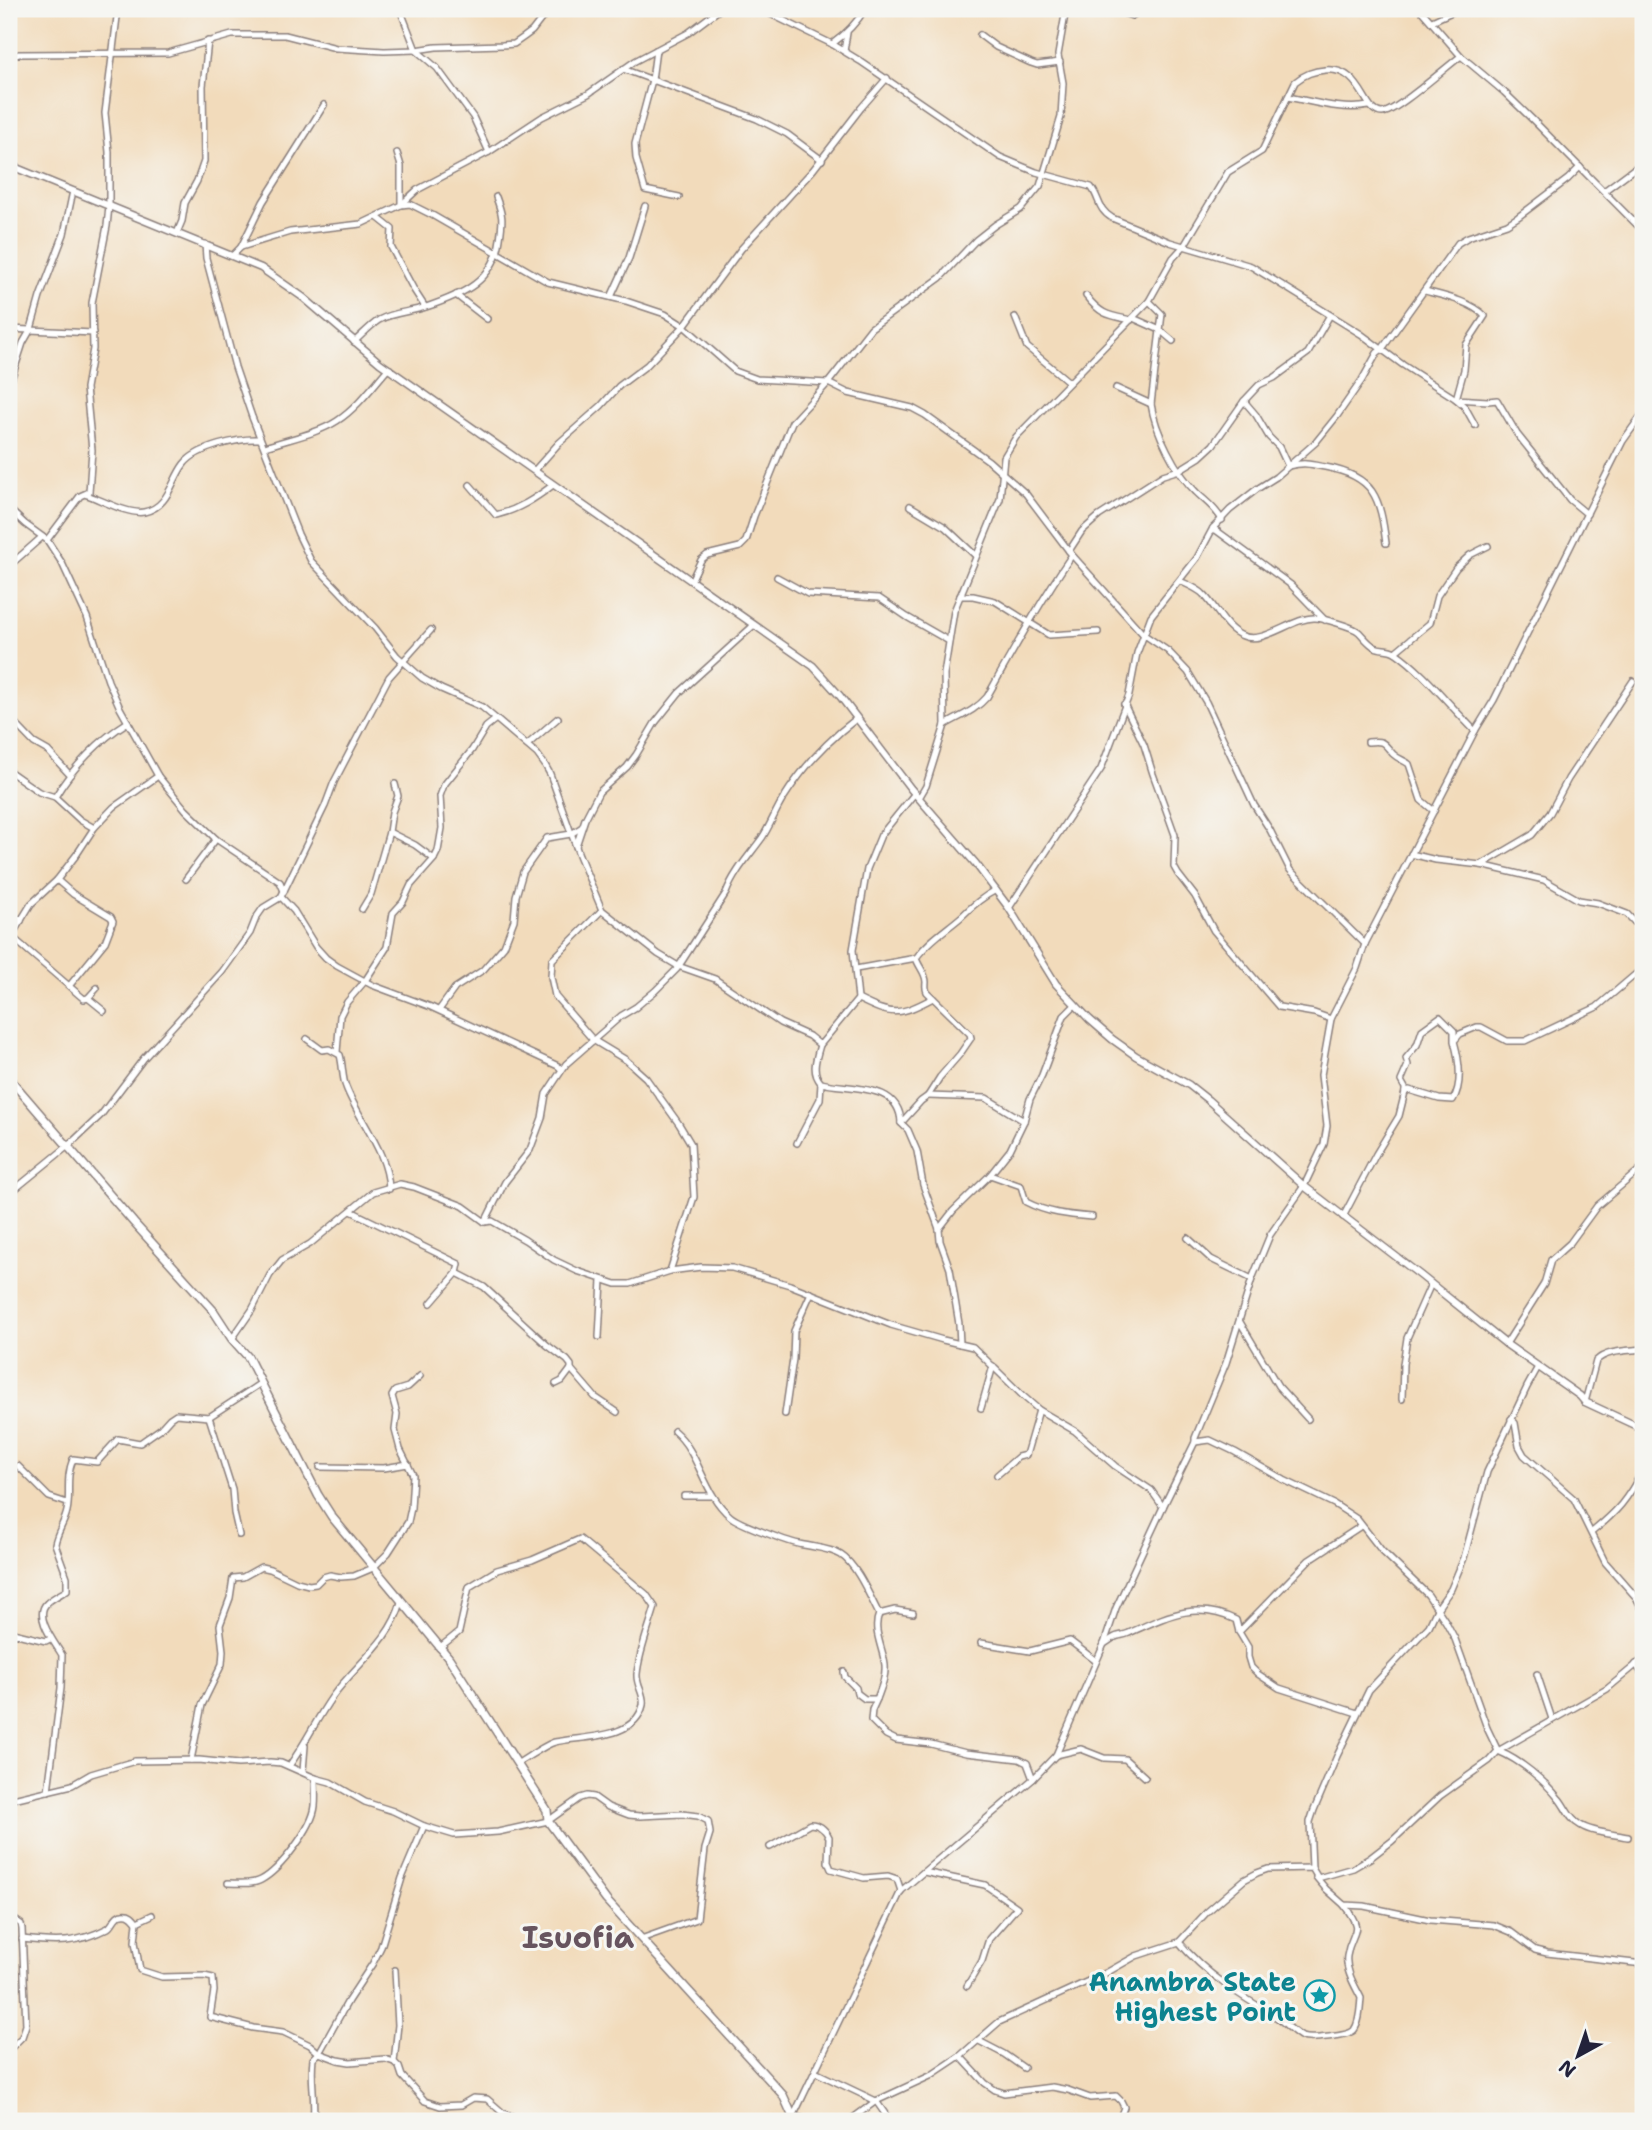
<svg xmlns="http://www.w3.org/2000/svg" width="1652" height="2130" font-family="'Shantell Sans',sans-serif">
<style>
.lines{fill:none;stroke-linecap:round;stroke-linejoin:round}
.minor-casing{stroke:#8a7e7b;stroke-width:8}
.tertiary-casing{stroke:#8a7e7b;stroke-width:9}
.secondary-casing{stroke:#8a7e7b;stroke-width:10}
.minor{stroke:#fff;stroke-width:5}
.tertiary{stroke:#fff;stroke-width:6}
.secondary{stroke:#fff;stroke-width:7}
.labels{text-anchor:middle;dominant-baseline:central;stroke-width:6;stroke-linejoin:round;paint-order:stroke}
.culture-label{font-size:26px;font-weight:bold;fill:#0d838f;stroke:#f6f6f2;text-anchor:end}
.quarter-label{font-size:30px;font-weight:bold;fill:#67545f;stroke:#f6f6f2}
</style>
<rect width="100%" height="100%" fill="#f6f6f2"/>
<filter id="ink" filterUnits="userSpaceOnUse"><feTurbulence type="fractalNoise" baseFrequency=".0143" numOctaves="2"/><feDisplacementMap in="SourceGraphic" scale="14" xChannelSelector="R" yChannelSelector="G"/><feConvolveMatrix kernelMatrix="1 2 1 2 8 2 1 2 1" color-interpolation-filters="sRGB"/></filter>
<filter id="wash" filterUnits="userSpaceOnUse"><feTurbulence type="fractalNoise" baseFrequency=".00686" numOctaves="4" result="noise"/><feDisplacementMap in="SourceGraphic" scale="28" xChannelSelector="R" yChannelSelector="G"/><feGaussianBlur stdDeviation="1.57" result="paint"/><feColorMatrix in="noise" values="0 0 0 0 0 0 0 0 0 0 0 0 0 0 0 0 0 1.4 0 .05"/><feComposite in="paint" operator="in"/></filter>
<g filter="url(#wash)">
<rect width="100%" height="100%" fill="#f2dbbb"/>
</g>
<g filter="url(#ink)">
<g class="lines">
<defs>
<g id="minor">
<polyline points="400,9 416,50 437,68 473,117 489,152"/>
<path d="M760 9 832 44 860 61 1000 157 1036 172 1091 187C1100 198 1097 209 1112 218L1170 242 1251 266 1361 334 1403 365 1456 399 1465 407 1475 425"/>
<polyline points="937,9 939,10"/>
<polyline points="1111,9 1132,16 1143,9"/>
<polyline points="1420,9 1461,56 1504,92 1533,120 1643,231"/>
<polyline points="1432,21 1458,9"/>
<polyline points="980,35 996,47 1031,63 1037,65 1060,62"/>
<path d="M832 44C846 34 856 24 865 9"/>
<polyline points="656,50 652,80 635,144 636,158 645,190 679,197"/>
<polyline points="844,51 847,33"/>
<polyline points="9,57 19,54 168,53 232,35 285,35 336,48 384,51 416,50 436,47 502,45 514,44 524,37 532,31 549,9"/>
<polyline points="623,69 757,119 787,134 822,160"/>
<path d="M1288 97C1315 102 1342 111 1369 106"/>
<polyline points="397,153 401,166 401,205 410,204 432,215 548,282 626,301 665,314 684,326 735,371 757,379 828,383 848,393 912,408 925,415 989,461 1026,494 1072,555 1143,634 1168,651 1188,672 1206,702 1254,805 1270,830 1290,870 1365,944"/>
<polyline points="1604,191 1643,162"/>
<polyline points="377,217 392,229 391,247 414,290 425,307"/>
<polyline points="177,233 182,221 185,203 197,181 204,161 203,86 208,41"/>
<polyline points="205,244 206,258 235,367 252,417 298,534 311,561 375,628 397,656 422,678 441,689 482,707 537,754 545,765 550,774 579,855 602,910 658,954 678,966 715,979 780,1023 809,1036 820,1045 858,999 853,950 867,869 881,835 915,793"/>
<polyline points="241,247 263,202 324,105"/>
<polyline points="233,255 241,247 290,232 361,224 401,205 417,190 489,152 542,117 588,94 635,61 688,33 720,9"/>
<path d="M1425 291C1444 296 1470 301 1485 316L1466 345 1464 370 1456 399 1488 401 1497 400 1517 434 1570 500 1587 514"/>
<polyline points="456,295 487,319"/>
<path d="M1086 296C1101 315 1108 315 1131 320"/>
<polyline points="611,297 629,258 645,206"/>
<path d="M1149 301 1162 314 1151 404C1155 431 1176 473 1196 492 1206 502 1215 507 1222 520"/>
<polyline points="1015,317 1027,347 1069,382"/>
<polyline points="1133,318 1160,330 1173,341"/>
<polyline points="9,329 93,333"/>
<path d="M354 342C362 335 370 326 379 320 393 312 411 312 426 307 462 295 495 281 500 239 503 219 503 216 496 197"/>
<polyline points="9,386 23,343 31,329 40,297 64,234 73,191"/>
<polyline points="1116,388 1151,404"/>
<path d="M1244 401 1256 415 1269 437 1279 447 1288 466C1307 462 1307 464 1325 467 1375 476 1380 498 1386 543"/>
<path d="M265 447C288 439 317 434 337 421 357 408 372 387 387 370L390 369"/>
<polyline points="535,470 559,443 601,406 619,386 647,365 684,326 741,249 813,170 861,108 887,78"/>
<path d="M470 485 496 515C518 510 536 498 553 485"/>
<path d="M87 495C102 500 129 515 144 512 169 507 171 481 184 464 197 447 239 438 259 439"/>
<polyline points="910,506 945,527 976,556"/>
<polyline points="9,509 25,524 47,540 62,563 87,617 108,681 120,708 158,776 186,810 216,839 280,882 284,891"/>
<polyline points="1213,528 1291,585 1325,620"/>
<polyline points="47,540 80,496 89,492 92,450 86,388 93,349 92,303 107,226 109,206 109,152 105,113 118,9"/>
<polyline points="1069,551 1082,531 1099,516 1163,475 1179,470 1200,457 1213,445 1244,401 1259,385 1274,378 1308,353 1330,315"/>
<polyline points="9,566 42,537"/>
<polyline points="777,577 808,594 879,598 907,617 949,641"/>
<polyline points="691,581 701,560 707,555 740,547 746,541 754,516 792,422 828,383 871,328 940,278 976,240 995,225 1021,209 1040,186 1061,117 1063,83 1058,55 1066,9"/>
<path d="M1180 581C1188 585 1197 588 1203 594 1217 607 1224 629 1243 636 1264 645 1293 617 1315 618 1322 618 1354 627 1359 632 1364 637 1369 644 1375 647 1381 650 1388 648 1395 652 1424 672 1450 706 1475 731"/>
<polyline points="960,596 973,596 995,601 1049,635 1098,632"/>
<polyline points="1395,652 1430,623 1437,596 1456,568 1470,555 1488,546"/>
<polyline points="1124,704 1144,745 1153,774 1170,821 1175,835 1174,867 1178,874 1195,896 1214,931 1279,1007 1314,1013 1331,1019"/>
<polyline points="9,717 34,743 48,751 70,775"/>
<path d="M945 725C960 716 975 711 987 697 1014 649 1041 600 1072 555"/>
<path d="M1368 742C1385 740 1383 743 1393 754 1398 759 1404 760 1409 764L1421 800 1434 811"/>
<polyline points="527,745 558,718"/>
<polyline points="9,771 39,792 55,797 80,820 94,828"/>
<path d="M55 797C72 768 100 739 128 722"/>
<path d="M919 798 926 786 945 725 944 674 954 611 1000 499 1004 457 1016 437 1149 301 1173 258 1184 246 1228 172 1262 151 1295 82C1305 74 1313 71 1325 70 1363 67 1363 113 1382 113 1395 113 1447 66 1461 56"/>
<polyline points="389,832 415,845 434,859"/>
<polyline points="576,846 585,819 599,792 627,767 636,755 655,723 679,693 754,625"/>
<polyline points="1411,854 1436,860 1481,865 1544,880 1579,900 1598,903 1627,914 1643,931"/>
<polyline points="1481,865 1532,835 1550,813 1568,779 1633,681"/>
<polyline points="186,879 216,839"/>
<polyline points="57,880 73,894 111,917 113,921 105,942 70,985"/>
<polyline points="281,897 294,911 316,947 326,958 337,966 372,985 431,1007 558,1066 561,1069"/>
<polyline points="1009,908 1101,769 1129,695 1137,653 1151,616 1197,558 1213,528 1230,510 1257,489 1276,477 1316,442 1337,416 1362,380 1377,353 1382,349 1458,243 1468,237 1507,224 1518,217 1568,179 1580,167"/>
<polyline points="362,909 371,894 389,832 392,812 398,796 395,784"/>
<polyline points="602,910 552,960 551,977 555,996 593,1040 626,1060 646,1078 679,1124 691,1144 694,1197 670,1271"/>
<polyline points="9,912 21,921"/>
<polyline points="11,936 84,999 88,998 97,988"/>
<polyline points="9,940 31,904 57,880 77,854 94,828 114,807 158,776"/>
<polyline points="856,969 916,958"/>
<polyline points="88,998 104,1011"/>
<path d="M858 999C892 1016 899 1016 933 998"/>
<polyline points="439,1010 455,988 483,970 504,946 514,920 516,896 523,872 547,838 571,834 582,827"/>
<path d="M307 1039 322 1050 329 1049 340 1055C343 1065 342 1078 346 1087 359 1121 388 1152 389 1189"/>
<path d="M820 1045C816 1059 811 1072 821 1083 848 1090 900 1082 901 1123L908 1130 917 1151 923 1185 939 1229 940 1241 950 1269 959 1324 960 1344"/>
<polyline points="337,1052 340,1016 347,1002 365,981 387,947 393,913 403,902 411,885 434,859 438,851 442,828 440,796 444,785 472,750 486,727 496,719"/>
<path d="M1405 1092 1409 1090 1439 1099 1453 1100C1463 1084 1459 1059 1454 1041L1460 1034 1477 1027H1481L1507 1041H1525L1597 1007 1643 968"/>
<polyline points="928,1096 986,1098 1024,1121"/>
<path d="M901 1123 921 1101 928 1096 940 1077 960 1054 971 1038 970 1034 927 992C925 988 926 985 926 982 926 973 918 966 916 958 928 941 946 930 961 917 972 906 982 897 996 890"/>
<polyline points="797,1143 820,1099 821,1083"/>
<path d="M990 1175 1021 1186 1026 1202C1047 1213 1068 1215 1092 1217"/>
<polyline points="9,1194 68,1146 101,1115 144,1058 222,972 250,933 256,918 263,908 281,897 325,806 334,782 389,677 431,630"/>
<polyline points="351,1211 459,1264 457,1273 431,1303"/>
<polyline points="1343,1217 1376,1154 1399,1116 1405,1092 1405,1088 1401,1081 1408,1065 1406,1058 1417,1045 1422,1030 1440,1017 1454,1031 1454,1039"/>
<path d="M485 1222 505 1182 530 1150 542 1118 546 1094 566 1064 621 1016 636 1007 655 991 677 969 726 893C734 872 749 856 762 838 770 826 775 812 783 799 803 767 826 742 856 719"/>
<polyline points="939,1229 953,1211 990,1175 1010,1150 1024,1121 1030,1099 1042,1075 1064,1016 1075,1005"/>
<polyline points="1188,1238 1211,1259 1252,1279"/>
<polyline points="457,1273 484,1287 547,1345 567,1360 571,1365 571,1369 562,1381 556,1384"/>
<polyline points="1240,1322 1278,1386 1308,1419"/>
<polyline points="599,1337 602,1280"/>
<polyline points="232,1339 252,1310 270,1275 282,1260 310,1244 373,1192 400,1184 414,1187 463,1206 485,1222 492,1221 525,1240 554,1260 577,1271 616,1284 630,1284 670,1271 701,1267 732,1268 790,1285 891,1325 943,1340 973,1347 1023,1396 1039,1410 1075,1431 1115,1466 1151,1490 1163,1507"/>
<polyline points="1506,1344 1544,1284 1551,1260 1570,1243 1597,1206 1643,1167"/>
<polyline points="571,1369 595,1397 617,1412"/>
<polyline points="1402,1399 1403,1364 1407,1338 1431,1284"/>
<path d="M1585 1402 1596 1361C1607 1350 1628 1351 1643 1349"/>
<polyline points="981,1408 993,1366"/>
<polyline points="785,1414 793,1359 794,1331 811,1293"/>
<polyline points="209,1417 232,1489 234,1513 239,1535"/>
<polyline points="1511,1419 1515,1423 1519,1446 1524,1455 1574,1499 1605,1562 1636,1597 1643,1611"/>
<path d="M674 1431C700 1453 702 1492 730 1516 739 1524 786 1541 799 1544 812 1547 830 1548 841 1555 857 1565 870 1597 879 1614 872 1630 883 1648 885 1665 886 1677 881 1688 877 1699"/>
<path d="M1195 1442 1210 1440 1235 1452 1284 1480 1334 1504 1357 1519 1382 1551 1428 1595 1446 1622 1455 1639 1487 1728 1498 1751C1520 1760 1544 1780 1559 1799 1566 1807 1569 1819 1580 1825 1593 1833 1613 1834 1628 1837"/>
<polyline points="18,1466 49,1497 67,1503"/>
<polyline points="320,1467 384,1468 408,1464"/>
<polyline points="997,1475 1018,1457 1026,1455 1039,1410"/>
<polyline points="684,1496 711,1496"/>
<path d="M1592 1532C1618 1511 1627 1500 1643 1470"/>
<polyline points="879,1614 895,1610 913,1613"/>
<polyline points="9,1632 46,1641 50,1639"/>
<polyline points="1239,1632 1309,1560 1361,1526"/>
<polyline points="981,1643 1030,1651 1070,1641 1096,1661"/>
<path d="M1104 1644C1108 1642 1113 1637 1118 1636 1122 1635 1125 1635 1129 1633 1165 1617 1195 1600 1236 1620L1239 1632 1248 1647V1657L1251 1667 1258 1674 1279 1688 1357 1713"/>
<path d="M439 1648 459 1632 469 1587 497 1570 532 1560 580 1539 646 1594 655 1607C649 1628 639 1652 637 1674 636 1686 645 1694 643 1705 635 1740 582 1736 555 1742 546 1744 527 1758 518 1763"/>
<polyline points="1636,1664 1643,1675"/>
<polyline points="844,1672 845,1677 856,1688 857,1693 865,1699 877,1699 872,1710 871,1720 886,1735 896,1740 931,1744 966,1753 1019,1759 1027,1763 1033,1779"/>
<polyline points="1537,1674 1552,1719"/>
<polyline points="1056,1755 1081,1749 1104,1758 1125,1759 1145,1777"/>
<polyline points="191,1760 202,1705 222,1664 223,1651 220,1625 230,1598 233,1578 243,1577 261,1567 270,1569 297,1582 309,1585 316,1584 323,1577 330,1575 341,1577 354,1576 373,1568 388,1553 408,1522 411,1508 413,1475 400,1449 395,1430 397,1414 392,1396 395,1391 408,1387 420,1376"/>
<path d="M289 1766C305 1744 316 1720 332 1697 354 1666 391 1641 401 1602"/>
<polyline points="303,1771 305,1746"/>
<path d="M48 1791 61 1688 62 1655C55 1643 33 1616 47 1603 52 1598 61 1594 67 1590V1577L55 1544C57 1532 65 1522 67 1511 71 1493 65 1479 73 1459L97 1462 118 1439 140 1443 160 1429 170 1418 176 1414 209 1417 261 1383"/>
<polyline points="9,1800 72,1785 91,1774 135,1761 199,1760 238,1764 270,1762 281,1763 315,1778 330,1782 365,1802 393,1811 424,1826 454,1835 498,1832 548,1821 580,1798 587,1796 594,1797 608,1807 629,1815 640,1816 682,1814 698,1816 708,1821 710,1833 705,1849 697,1919 641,1939"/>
<path d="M770 1847 810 1824C819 1824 825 1829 829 1837L828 1862 831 1869 864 1878 888 1876 897 1879 901 1891"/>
<polyline points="1312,1868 1310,1822 1314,1810 1337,1756 1369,1690 1429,1626 1437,1609 1451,1589 1464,1558 1487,1472 1527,1387 1538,1367"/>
<polyline points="924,1872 985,1885 1017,1907 989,1939 982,1961 967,1986"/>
<polyline points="1318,1878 1316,1877 1326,1889 1344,1905 1364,1906 1430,1920 1494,1925 1511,1932 1535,1950 1547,1953 1643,1964"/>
<path d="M228 1883C238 1883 252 1885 261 1880 280 1870 313 1827 315 1806 316 1797 315 1787 315 1778"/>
<polyline points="9,1916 21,1924 22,1929 26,2025 22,2037 9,2050"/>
<polyline points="137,1922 152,1915"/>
<path d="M22 1939C56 1943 77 1944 108 1928 114 1924 115 1914 123 1914 130 1913 133 1917 137 1922L135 1942 140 1970 162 1977 204 1976 213 1978 214 1991 210 2017 253 2028 283 2032 310 2045 319 2053 338 2060 350 2062 385 2059 394 2062 399 2067 402 2076 425 2101 440 2106 461 2105 473 2098 487 2099 503 2113 524 2121"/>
<path d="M1179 1942C1205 1974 1241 1996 1276 2017 1285 2023 1293 2032 1302 2037 1310 2040 1349 2036 1354 2030 1360 2022 1360 2008 1361 1998 1355 1986 1345 1970 1347 1956 1351 1929 1366 1934 1344 1905"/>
<polyline points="979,2041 1004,2054 1024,2068"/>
<polyline points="960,2056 985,2083 995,2090 1004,2093 1052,2087 1068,2090 1090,2098 1116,2096 1121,2101 1124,2107 1119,2121"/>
<polyline points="394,2062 398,2025 395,1970"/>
<polyline points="815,2072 876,2101 890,2121"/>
<path d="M313 2121C316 2100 310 2080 313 2059L319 2053 348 2001 373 1963 381 1947 402 1878 424 1826"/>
<polyline points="785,2121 793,2117 901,1891 1033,1779 1056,1755 1104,1644 1116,1608 1163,1507 1195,1442 1195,1438 1226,1363 1252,1279 1270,1235 1304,1186 1324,1144 1327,1126 1321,1075 1331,1019 1357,968 1365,944 1475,731 1494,700 1611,465 1623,441 1643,413"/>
<polyline points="849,2121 876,2101 930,2076 960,2056 999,2022 1106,1973 1136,1956 1179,1942 1207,1912 1244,1880 1257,1873 1268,1869 1312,1868 1318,1878 1353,1868 1370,1858 1392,1841 1440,1796 1489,1761 1498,1751 1607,1689 1643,1659"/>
</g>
<polyline id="tertiary" points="9,165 261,268 304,298 380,363 813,666 840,696 911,789 976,864 1009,908 1056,984 1089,1019 1112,1039 1136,1056 1189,1085 1208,1100 1304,1186 1420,1275 1506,1344 1580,1396 1585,1402 1643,1429"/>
<polyline id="secondary" points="9,1078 134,1223 213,1310 232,1339 248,1357 318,1495 332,1517 449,1658 547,1810 548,1821 606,1900 783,2095 793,2117 807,2121"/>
</defs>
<use href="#minor" class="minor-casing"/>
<use href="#tertiary" class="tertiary-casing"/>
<use href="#secondary" class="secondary-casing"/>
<use href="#minor" class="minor"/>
<use href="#tertiary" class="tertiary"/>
<use href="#secondary" class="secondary"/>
</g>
</g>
<defs>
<symbol id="sight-ring" viewBox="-11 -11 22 22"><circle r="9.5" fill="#f6f6f2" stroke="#0f9aa8" stroke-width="1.5"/><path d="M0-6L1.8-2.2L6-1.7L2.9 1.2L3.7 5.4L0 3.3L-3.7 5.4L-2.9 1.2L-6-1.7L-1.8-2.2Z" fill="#0f9aa8"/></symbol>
</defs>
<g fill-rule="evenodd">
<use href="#sight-ring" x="1302" y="1978" width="35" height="35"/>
</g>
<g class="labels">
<g class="culture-label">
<text x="1296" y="1981">Anambra State<tspan x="1296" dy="30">Highest Point</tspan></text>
</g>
<g class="quarter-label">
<text x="578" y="1937">Isuofia</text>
</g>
</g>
<rect width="1652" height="2130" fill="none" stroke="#f6f6f2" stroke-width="35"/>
<g transform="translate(1578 2056) rotate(220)" stroke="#f6f6f2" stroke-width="5" paint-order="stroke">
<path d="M0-5L12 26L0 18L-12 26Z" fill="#22223b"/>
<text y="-10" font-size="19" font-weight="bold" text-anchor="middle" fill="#22223b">N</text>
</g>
</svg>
